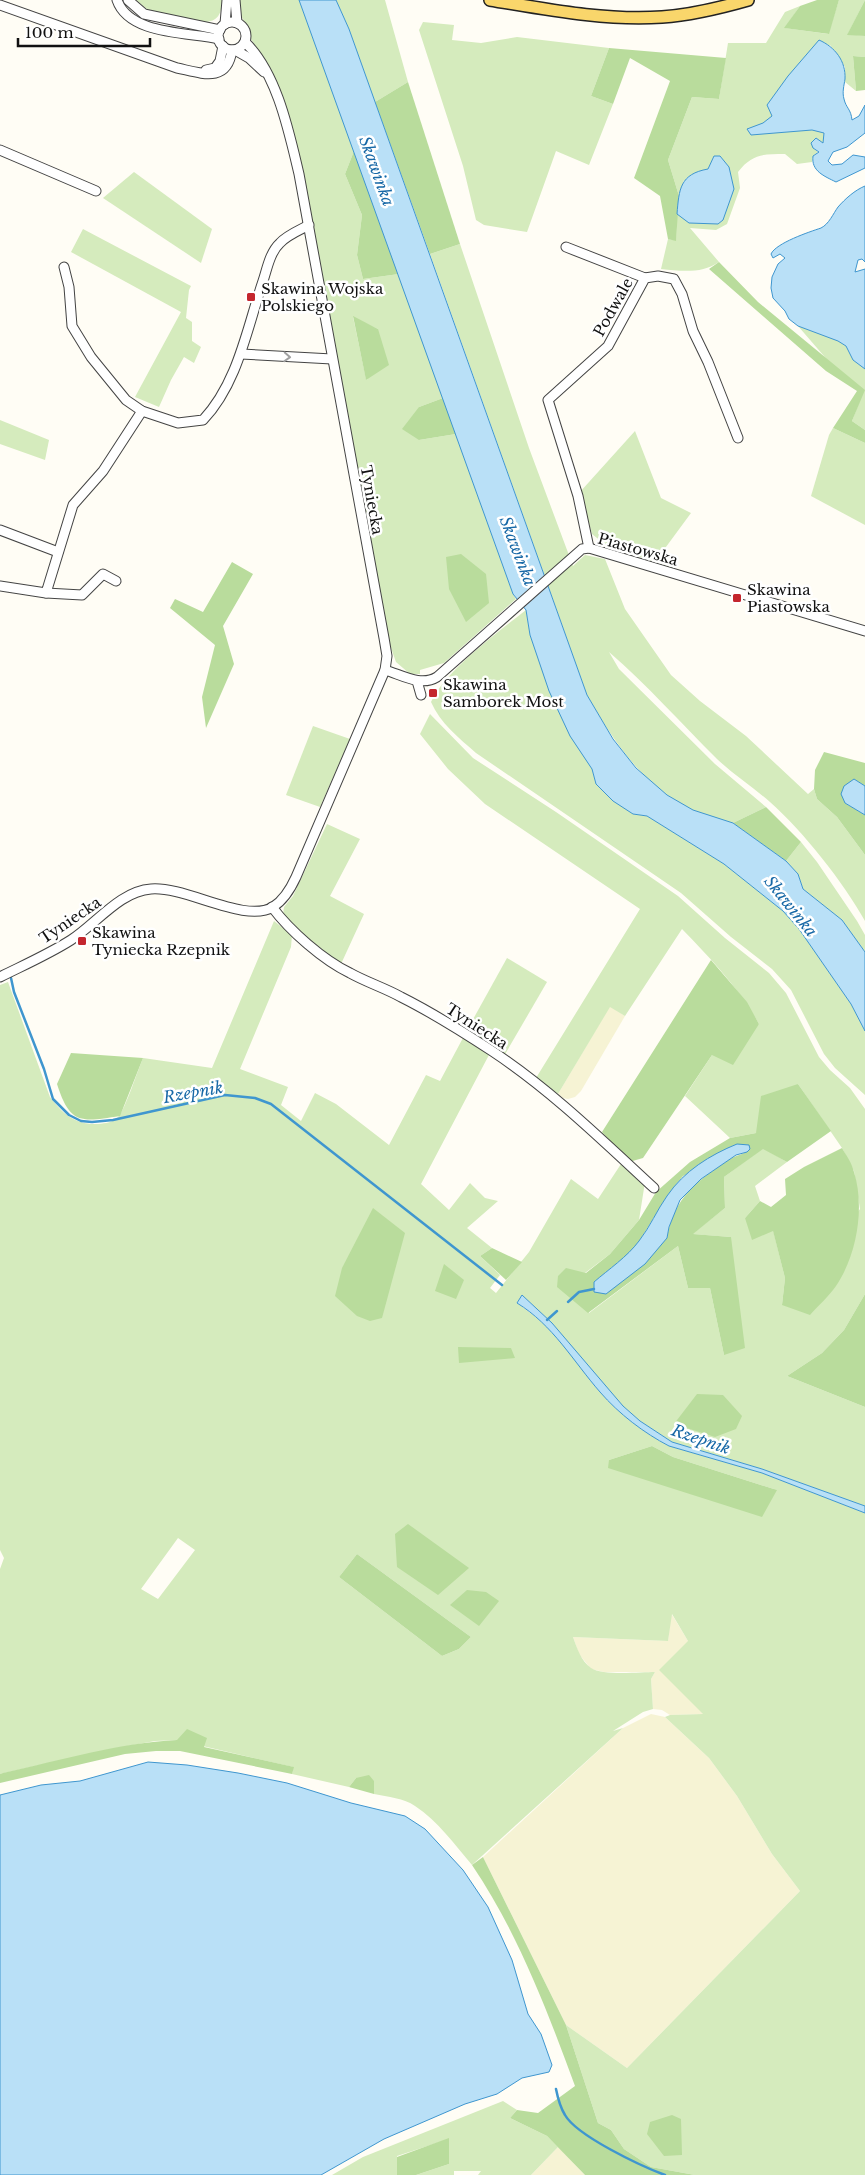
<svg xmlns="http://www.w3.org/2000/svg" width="865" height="2175" font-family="'Libre Baskerville',serif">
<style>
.farmland{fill:#f6f3d4}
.green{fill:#d5ebbd;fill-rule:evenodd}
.forest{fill:#b9dc9c;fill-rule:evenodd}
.water{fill:#b9e0f7;stroke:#3f96cf}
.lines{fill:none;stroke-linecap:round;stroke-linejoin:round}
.stream{stroke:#3f96cf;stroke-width:2.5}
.minor-casing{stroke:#444;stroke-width:11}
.major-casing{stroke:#222;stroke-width:14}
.minor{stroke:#fff;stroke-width:9}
.major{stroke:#f9d66b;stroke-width:11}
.oneway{stroke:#a0a0a0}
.poi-dot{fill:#c4262e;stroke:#fff;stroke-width:2}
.labels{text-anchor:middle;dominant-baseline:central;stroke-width:5;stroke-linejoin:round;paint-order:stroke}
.poi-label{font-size:15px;fill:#111;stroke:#fff;text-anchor:start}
.street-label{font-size:15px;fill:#111;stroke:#fff}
.water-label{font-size:16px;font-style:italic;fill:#1768a6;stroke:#fff}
</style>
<rect width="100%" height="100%" fill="#fffdf5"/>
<g class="farmland">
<polygon points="610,1006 625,1016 581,1091 575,1097 568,1099 563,1098 558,1094"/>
<polygon points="671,1613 688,1641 703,1714 670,1715 662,1710 653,1709 651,1679 655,1672 604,1672 591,1669 579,1654 573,1637 668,1641"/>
<polygon points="651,1714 665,1717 709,1758 737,1796 772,1854 800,1891 627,2068 566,2025 483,1857 623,1728"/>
<polygon points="558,2147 585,2175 531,2175"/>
</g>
<g class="green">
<path d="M136 0H222C222 13 218 22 204 22V25L148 10Z"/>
<path d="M239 0H299L354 151 345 174 362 215 357 255 363 279 399 274 443 398 419 407V440L456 434 513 594 516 599 444 663 420 670V674H410L396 662 386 634 302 168 292 129 271 71 251 39 248 28 241 16ZM353 317 378 329 367 380 366 379Z"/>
<polygon points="336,0 385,0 408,82 375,102 349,29"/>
<path d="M839 0H865L848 34 865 36V57L853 56 856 91 845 82V67L830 45 775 95 767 105 795 122 824 133V144L813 148 818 152 813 156 812 162 797 164 785 154C763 154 752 154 738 172L740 188 727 224 716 230 690 228 719 262C702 274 681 271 661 269L668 239 676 240 677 214 691 218 684 180 679 196 668 160 692 97 719 99 728 43H766L785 12 800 6 785 28 828 34Z"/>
<polygon points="423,22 454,25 452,40 481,43 517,37 609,48 591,96 613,104 589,165 556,151 527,232 484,225 476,220 463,166 419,30"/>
<polygon points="134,172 212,229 201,263 103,198"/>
<polygon points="83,229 191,286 189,290 186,318 192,322 192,341 201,347 194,363 184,357 171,380 159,407 135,397 181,312 71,252"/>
<path d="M460 244 529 448 573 566 585 555 605 559 625 609 671 675 700 701 746 736 808 794 814 789 817 799 837 817 865 855V921C844 883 803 831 770 802 753 787 734 775 717 759 681 723 647 685 609 652L619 669 715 764 766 807 733 823C719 819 705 816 692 810 641 784 615 743 587 695L430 254Z"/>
<polygon points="798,326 838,340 846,346 853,360 865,369 865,430 852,421 864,390 830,363"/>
<polygon points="0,420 49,440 45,460 0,444"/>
<polygon points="833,428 865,443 865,525 811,496 829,435"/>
<polygon points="635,431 661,498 691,513 663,551 674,568 607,546 592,534 580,492"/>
<path d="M526 610 530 635 584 755 592 769 596 784 633 814 647 816 724 864 783 911 799 929 851 1004 865 1031V1095L835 1068 824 1054 791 990 772 969 731 937 681 893 476 753C459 738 440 723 431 702 445 671 498 632 526 610Z"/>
<path d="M430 714 473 758 556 812 678 896 725 938 769 973 786 993 819 1057 830 1070 850 1088 865 1109V1294L844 1330 822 1353 787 1376 865 1407V1506L762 1469 672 1442 640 1421 623 1406 603 1385 552 1323 522 1295 517 1303C531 1313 546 1324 558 1337 573 1355 585 1375 600 1392 619 1414 644 1433 669 1446L762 1473 865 1513V2175H695L651 2167 624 2149 611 2130 598 2123 566 2025 627 2068 800 1891 772 1854 737 1796 709 1758 665 1717 670 1715 703 1714 659 1670 688 1641 672 1614 668 1641 573 1637C577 1648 581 1661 591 1668 602 1676 641 1672 655 1672L651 1679 653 1709 643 1712 613 1731 623 1728 472 1865C455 1845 438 1821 415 1806 404 1798 388 1797 374 1794V1781L356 1778 349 1787 292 1774 293 1767 177 1740 155 1741 111 1749 0 1774V1569L4 1558 0 1550V985L8 982 50 1097C63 1114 75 1125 98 1124 106 1123 113 1123 119 1116 125 1109 138 1070 143 1058L212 1068 274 921 292 935 291 947 240 1069 288 1087 281 1105 301 1121 315 1093 336 1104 389 1145 426 1075 440 1081 464 1036 490 1053 421 1184 449 1210 470 1183 485 1198 498 1201 467 1228 492 1248 480 1256 500 1275 490 1288 496 1293 529 1252 571 1179 598 1199 621 1164 645 1182 639 1220 610 1254 585 1273 589 1313 678 1246 688 1288H710L724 1355 731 1237 692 1234 725 1208 724 1177 763 1148 787 1162 755 1186 760 1201 745 1218 773 1230 785 1278 782 1305 860 1209 854 1171 842 1148 798 1084 756 1133 730 1138 685 1096 712 1055 759 1024C739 988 711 959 682 929L625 1016 610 1007 558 1094 536 1078 640 909 485 804 448 769 420 734ZM652 1446 673 1457 777 1490 609 1460ZM178 1538 195 1550 158 1599 141 1589ZM357 1554 471 1637 459 1649 442 1656 339 1577Z"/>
<polygon points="313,726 350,739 320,807 286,795"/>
<polygon points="327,824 360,839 330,896 364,914 341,964 301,933 283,915 284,907 293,896"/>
<polygon points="801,842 817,862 857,921 865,935 865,952 842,920 803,889 798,874 786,861"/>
<polygon points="507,958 547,982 504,1056 466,1032"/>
<polygon points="503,2101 517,2110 510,2118 547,2136 558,2147 531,2175 478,2175 481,2171 454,2171 454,2175 416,2175 449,2164 449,2139 397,2156 397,2175 332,2175 363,2157"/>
</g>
<g class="forest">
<polygon points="817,0 839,0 829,34 784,28 800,6"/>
<polygon points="865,0 865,36 847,35"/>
<polygon points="609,48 726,58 719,99 692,97 668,160 679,196 676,241 668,239 660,196 634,178 670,81 630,58 613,104 591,96"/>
<polygon points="853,56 865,57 865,90 856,91"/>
<polygon points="408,82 460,244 430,254 375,102"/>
<polygon points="354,151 399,274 363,279 357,255 362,215 345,174"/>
<polygon points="719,262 758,302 865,390 852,421 865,430 865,443 833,428 857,391 826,371 709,269"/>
<polygon points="353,316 378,329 389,365 366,380"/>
<polygon points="443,398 456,434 419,440 402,429 419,407"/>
<polygon points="461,554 486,574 489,603 466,622 449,589 446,557"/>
<polygon points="232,562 253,574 223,626 234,664 206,728 202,697 215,645 170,608 175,599 203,612"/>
<polygon points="824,752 865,763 865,786 854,779 845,803 865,815 865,855 837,817 817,799 814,789 815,770"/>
<polygon points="766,807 801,842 786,861 733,823"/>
<polygon points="711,960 747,1002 759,1024 733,1065 712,1055 643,1158 629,1162 602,1132"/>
<path d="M71 1053 143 1058 120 1116C81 1122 70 1125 57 1084Z"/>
<path d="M798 1084 831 1131 787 1162 763 1149 724 1177 725 1208 693 1234 731 1237 745 1348 724 1355 710 1288H688L678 1246 588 1313 557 1287 558 1276 566 1268 586 1273 610 1254 639 1220 656 1192 690 1162 730 1138 756 1133 761 1096ZM750 1149C746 1154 736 1155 730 1159 697 1181 674 1197 667 1238L606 1294 594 1282 631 1252 640 1240 667 1196 683 1176Z"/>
<path d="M842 1148C846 1155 852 1163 854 1172 865 1207 857 1255 836 1286 829 1296 818 1306 810 1315L782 1305 785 1278 773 1231 752 1240 745 1218 760 1201 771 1207 786 1195 785 1179 804 1167Z"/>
<polygon points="373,1208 405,1233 382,1318 370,1321 357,1316 335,1296 342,1268"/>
<polygon points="492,1248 522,1262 506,1280 480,1256"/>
<polygon points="444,1264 464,1280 456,1299 435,1291"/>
<polygon points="865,1294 865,1407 787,1376 822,1353 844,1330"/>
<polygon points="458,1347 511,1348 515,1358 459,1363"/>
<polygon points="697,1394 723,1395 742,1416 736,1429 715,1437 674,1424"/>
<polygon points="652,1446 673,1457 777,1490 762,1517 608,1468 609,1460"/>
<polygon points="408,1524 469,1568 438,1595 397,1567 395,1534"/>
<polygon points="357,1554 471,1637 459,1649 442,1656 339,1577"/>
<polygon points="467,1590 486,1592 499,1601 479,1626 450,1605"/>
<path d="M187 1729 207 1738 204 1747 294 1767 292 1774 180 1751H156L125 1754 0 1783V1774L3 1773C61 1760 119 1743 177 1740Z"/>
<polygon points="369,1775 374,1781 374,1794 349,1787 356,1778"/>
<path d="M483 1857 566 2025 598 2123 611 2130 624 2149 651 2167 695 2175H585L547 2136 510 2118 517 2110 538 2113 575 2086C547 2010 518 1933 472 1865Z"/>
<polygon points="672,2115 681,2119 682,2155 664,2156 647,2134 650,2122"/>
<polygon points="449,2138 449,2164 416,2175 397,2175 397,2157"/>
</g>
<g class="water">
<polygon points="299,0 336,0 349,29 587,695 613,739 636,768 667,795 693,810 733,823 786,861 798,874 803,889 842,920 865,952 865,1031 851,1004 799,929 783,911 724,864 647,816 633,814 613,801 596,784 592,769 570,736 549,691 530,635 526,610 513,594"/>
<path d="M819 40C835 47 846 61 845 79 844 86 842 92 844 99 846 108 851 109 852 120L859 116 865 105V133L847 147 833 152 828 161 832 165 842 164 853 155 865 157V168L836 182C824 176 811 171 813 156L819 152 813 148 811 143 816 138 823 143 824 133 812 130 751 135 747 129 763 123 772 116 767 105 788 76Z"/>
<path d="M714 156H720L729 167 734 189 723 220 718 224 689 223 677 214C679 189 680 174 708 169Z"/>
<path d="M865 186V262L862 259 858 260 855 272 865 269V369L853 360 846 346 838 341 798 326 789 319 785 311 773 298 771 288 772 277 778 264 785 258 780 254 773 258 771 254C776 243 809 232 821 228 829 224 833 214 838 207 845 199 855 190 865 186Z"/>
<polygon points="854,779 865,786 865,815 845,803 841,794 844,786"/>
<path d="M737 1144 749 1145 750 1149 747 1152 736 1155 701 1179 680 1200 669 1227 667 1238 645 1264 606 1294 594 1292V1282C609 1269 627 1257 639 1241 650 1227 657 1210 667 1196 684 1171 710 1155 737 1144Z"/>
<path d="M522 1295 552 1323 623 1406 640 1421 672 1442 762 1469 865 1506V1513L762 1473 669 1446C644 1433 619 1414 600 1392 573 1361 553 1325 517 1303Z"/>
<polygon points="148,1762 187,1765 238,1773 287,1783 351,1803 405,1816 425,1829 463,1870 488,1907 512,1960 528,2014 541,2034 552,2065 549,2072 522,2078 497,2094 465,2104 384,2139 321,2175 0,2175 0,1795 41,1785 80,1781"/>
</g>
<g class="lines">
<g class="stream">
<polyline points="11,978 14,992 44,1069 53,1099 69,1115 81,1121 92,1122 113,1120 225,1095 255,1098 271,1104 502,1285"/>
<polyline points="568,1302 579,1292 594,1289"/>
<polyline points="547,1320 557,1311"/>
<path d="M556 2089C558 2099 560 2107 565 2115 577 2136 641 2166 665 2175"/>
</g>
<defs>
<g id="minor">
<path d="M117 0C129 35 188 32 219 39"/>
<polyline points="128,0 144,14 220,30"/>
<polyline points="235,0 237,23"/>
<path d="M0 5 177 68C201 73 227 84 232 50"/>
<circle cx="232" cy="36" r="14"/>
<polyline points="225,24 227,0"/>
<polyline points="235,50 249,58 264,72"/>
<polyline points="206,70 215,68 220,61 223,46"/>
<polyline points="0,150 96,191"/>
<polyline points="566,247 645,278"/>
<path d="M64 267 69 287 72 326 91 357 126 400 142 411 178 423 203 420C238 383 247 328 263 281 267 269 270 252 280 243 287 235 300 230 309 225"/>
<polyline points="241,354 332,359"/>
<polyline points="0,530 58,552"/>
<polyline points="589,548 578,496 548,400 608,346 645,278 658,276 674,279 682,294 693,331 708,362 738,438"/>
<polyline points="0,586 46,593 73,505 103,471 142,411"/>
<polyline points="46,593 82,595 103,574 116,581"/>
<path d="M385 670C402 675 421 687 437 677L582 549 589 548 865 631"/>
<polyline points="417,681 421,695"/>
<path d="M272 907C290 931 323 960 350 973 366 982 385 988 401 997 433 1013 463 1032 492 1051 551 1090 602 1140 654 1188"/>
<path d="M0 977C24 965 49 954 71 940 96 924 120 891 151 889 186 886 245 924 273 907 284 900 291 888 296 877L385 670 387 656 384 638 299 174C289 132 277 73 245 42"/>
</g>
<path id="major" d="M490 0C545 9 605 21 662 17 691 15 720 8 748 0"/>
</defs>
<use href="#minor" class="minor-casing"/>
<use href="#major" class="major-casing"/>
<use href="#minor" class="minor"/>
<use href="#major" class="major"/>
</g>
<defs><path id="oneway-chevron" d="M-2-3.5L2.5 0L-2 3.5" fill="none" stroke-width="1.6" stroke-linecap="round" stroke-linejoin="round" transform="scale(1.25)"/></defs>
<use class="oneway" href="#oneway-chevron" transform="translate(287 357) rotate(3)"/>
<g class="poi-dot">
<rect x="246" y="292" width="10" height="10" rx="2.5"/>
<rect x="732" y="593" width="10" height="10" rx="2.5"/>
<rect x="428" y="688" width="10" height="10" rx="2.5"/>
<rect x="77" y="936" width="10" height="10" rx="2.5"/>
</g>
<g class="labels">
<g class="poi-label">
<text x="261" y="288">Skawina Wojska<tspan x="261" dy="17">Polskiego</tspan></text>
<text x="747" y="589">Skawina<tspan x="747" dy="17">Piastowska</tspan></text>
<text x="443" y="684">Skawina<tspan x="443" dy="17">Samborek Most</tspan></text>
<text x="92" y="932">Skawina<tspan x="92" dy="17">Tyniecka Rzepnik</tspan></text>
</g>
<g class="street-label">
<text transform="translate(613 307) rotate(-61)">Podwale</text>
<text transform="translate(372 500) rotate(80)">Tyniecka</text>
<text transform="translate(638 549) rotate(16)">Piastowska</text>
<text transform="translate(70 920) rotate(-34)">Tyniecka</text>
<text transform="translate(477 1026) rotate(33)">Tyniecka</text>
</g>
<g class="water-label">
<text transform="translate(377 171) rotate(70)">Skawinka</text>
<text transform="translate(518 551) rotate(69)">Skawinka</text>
<text transform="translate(791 906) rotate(51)">Skawinka</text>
<text transform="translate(193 1092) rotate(-10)">Rzepnik</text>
<text transform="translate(701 1439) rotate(19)">Rzepnik</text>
</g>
</g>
<path d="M18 38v8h132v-8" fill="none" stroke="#111111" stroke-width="2.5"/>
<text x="25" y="38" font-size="15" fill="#111111" stroke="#ffffff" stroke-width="4" paint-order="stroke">100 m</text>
</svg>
